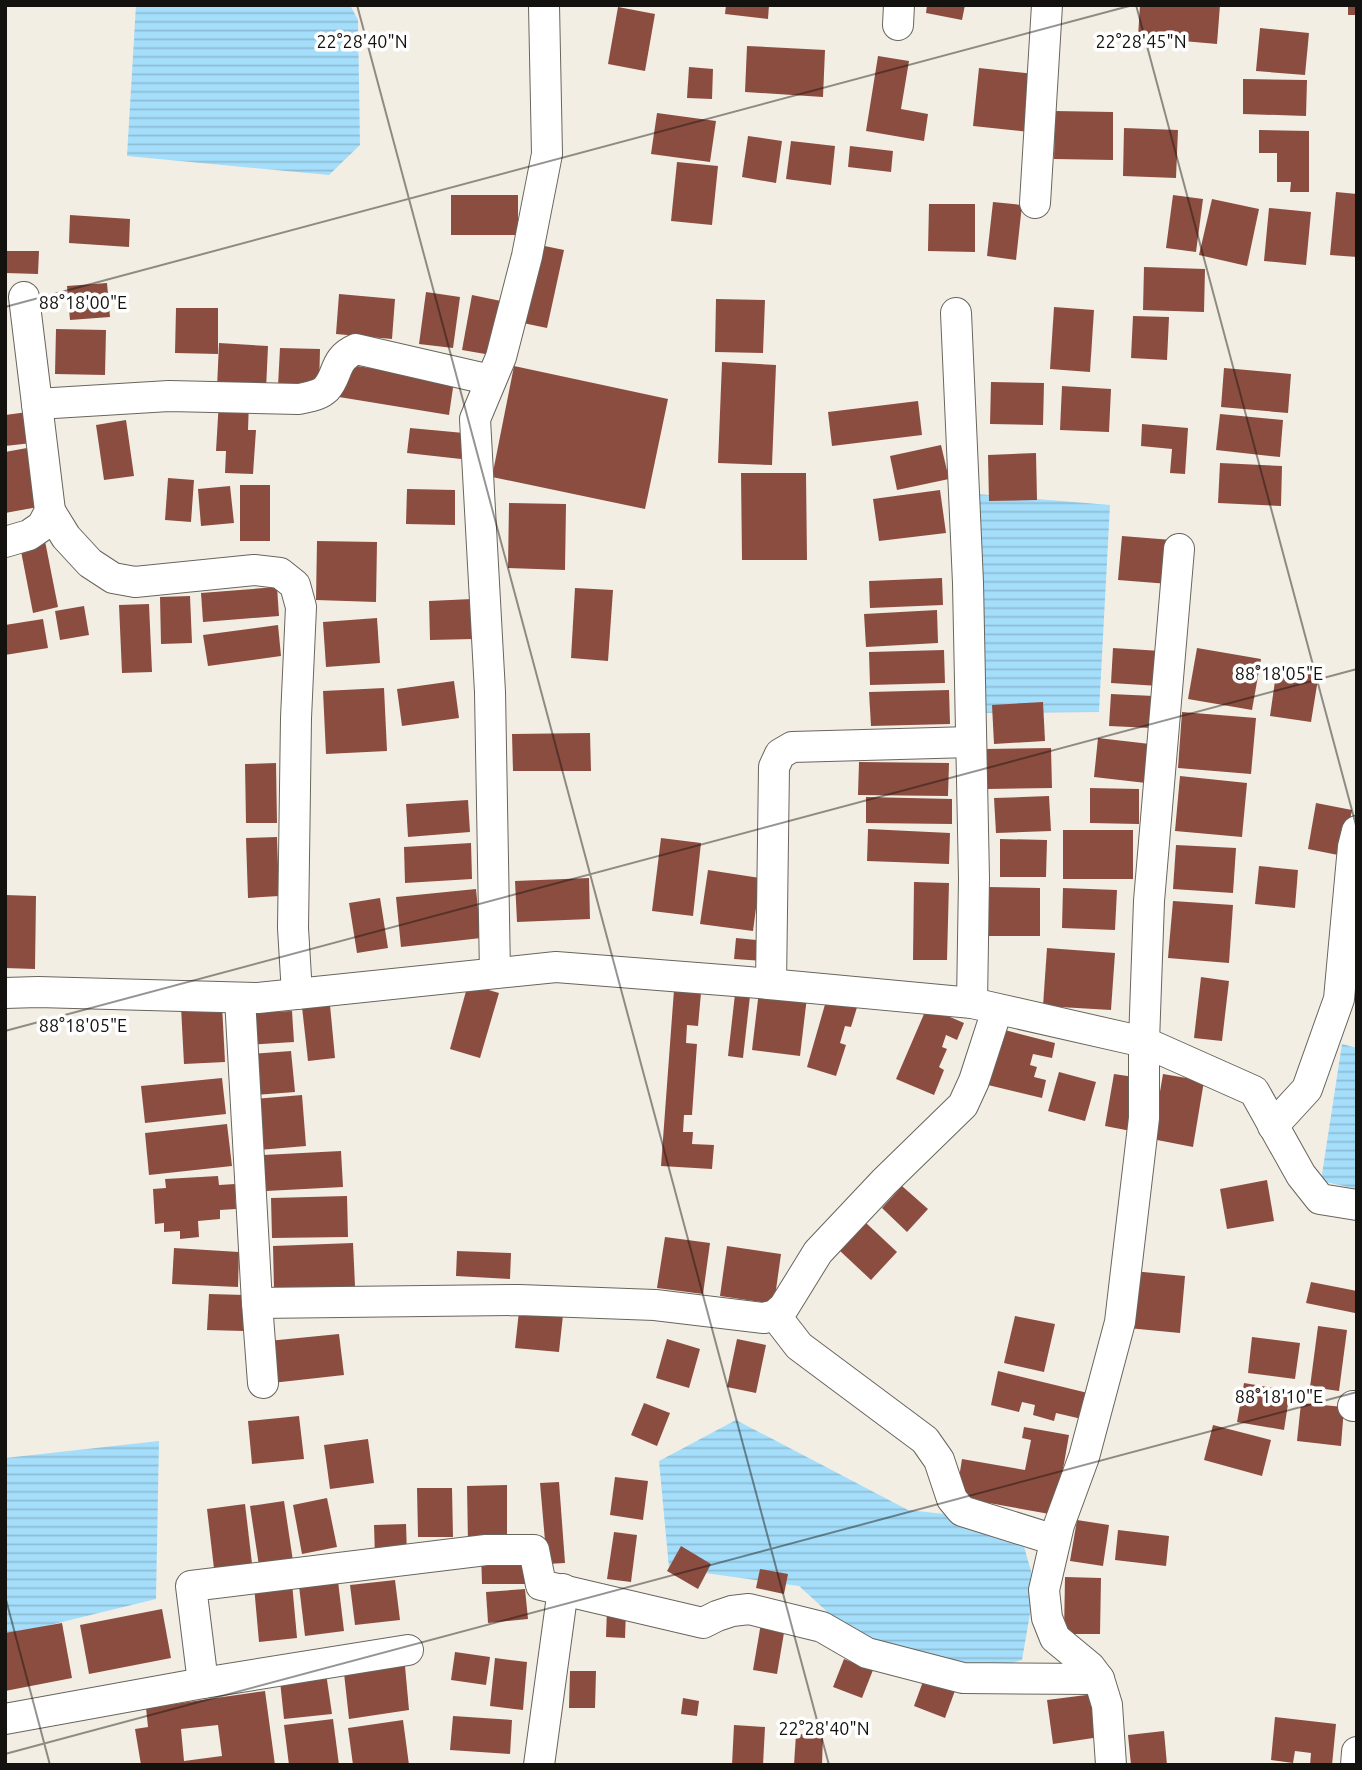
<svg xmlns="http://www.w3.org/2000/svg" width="1362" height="1770" font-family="Ubuntu,sans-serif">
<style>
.water{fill:url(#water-rules)}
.building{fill:#8c4d41;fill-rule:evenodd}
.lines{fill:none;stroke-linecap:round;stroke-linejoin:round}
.street-casing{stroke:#69655d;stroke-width:32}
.street{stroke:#fff;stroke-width:30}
.ticks{fill:none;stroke:#13120e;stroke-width:2;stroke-opacity:0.45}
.ticks-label{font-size:18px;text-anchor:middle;fill:#13120e;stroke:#fff;stroke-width:7;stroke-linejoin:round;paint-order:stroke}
</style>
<defs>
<pattern id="water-rules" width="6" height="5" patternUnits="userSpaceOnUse" patternTransform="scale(1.75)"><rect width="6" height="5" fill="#a5defa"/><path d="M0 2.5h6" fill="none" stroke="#8dbdd5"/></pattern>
</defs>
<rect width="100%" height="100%" fill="#f3eee4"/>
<g class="water">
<polygon points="136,5 350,5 358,20 360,145 329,175 127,156"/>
<polygon points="977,494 1110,505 1099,712 979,713"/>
<polygon points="1342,1044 1357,1048 1357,1189 1321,1181"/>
<polygon points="736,1420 908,1510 1017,1522 1035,1585 1022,1660 977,1673 867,1648 799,1586 669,1568 659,1461"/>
<polygon points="159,1441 156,1599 5,1636 5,1458"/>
</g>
<g class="building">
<polygon points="726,5 769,5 768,19 725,14"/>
<polygon points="927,5 965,5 962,20 926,13"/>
<polygon points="1140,5 1220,5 1217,44 1138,37"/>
<rect x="1348" y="5" width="9" height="10"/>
<polygon points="618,7 655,14 645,71 608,64"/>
<polygon points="1260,28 1309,33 1305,75 1256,71"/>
<polygon points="747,46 825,50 823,97 745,92"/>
<polygon points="878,56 909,61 901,109 928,114 924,141 866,131"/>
<polygon points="689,67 713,69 712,99 687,98"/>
<polygon points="979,68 1035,74 1029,132 973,126"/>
<polygon points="1243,79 1307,80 1306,116 1243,114"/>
<polygon points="1055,111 1113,112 1113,160 1054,159"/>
<polygon points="657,113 716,121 710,162 651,154"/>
<polygon points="1124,128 1178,130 1176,178 1123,176"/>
<polygon points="1259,130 1309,131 1309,192 1290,192 1291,182 1277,182 1277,153 1259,153"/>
<polygon points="748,136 782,141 776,183 742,177"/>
<polygon points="791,141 835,146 831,185 786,179"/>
<polygon points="850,146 893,151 891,172 848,167"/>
<polygon points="677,162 718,166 712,225 671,221"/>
<polygon points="1336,192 1357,194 1357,257 1330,255"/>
<rect x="451" y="195" width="67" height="40"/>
<polygon points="1173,195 1203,199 1196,252 1166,248"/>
<polygon points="1212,199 1259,209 1247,266 1199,255"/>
<polygon points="993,202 1022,205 1016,260 987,256"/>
<polygon points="929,204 975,204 975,252 928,251"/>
<polygon points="1269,208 1311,212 1306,265 1264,261"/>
<polygon points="70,215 130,219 129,247 69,243"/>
<polygon points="535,244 564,250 547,328 518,322"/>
<polygon points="5,251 39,251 38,274 5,273"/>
<polygon points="1144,267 1205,269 1204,312 1143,310"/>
<polygon points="107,283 110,317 70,320 67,286"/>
<polygon points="426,292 460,297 453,348 419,344"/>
<polygon points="339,294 395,299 392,339 336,334"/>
<polygon points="472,295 501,301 491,355 462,350"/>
<polygon points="716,299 765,300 763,353 715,352"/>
<polygon points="1054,307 1094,310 1090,372 1050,369"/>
<polygon points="176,308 218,308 218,354 175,353"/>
<polygon points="1133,316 1169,317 1167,360 1131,358"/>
<polygon points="56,329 106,330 105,375 55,374"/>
<polygon points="219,343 268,346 266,390 217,388"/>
<polygon points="280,348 320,349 319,388 278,386"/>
<polygon points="722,362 776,365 772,465 718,463"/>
<polygon points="344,364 454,381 449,415 339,397"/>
<polygon points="514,366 668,399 645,509 492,477"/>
<polygon points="1224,368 1291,374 1288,413 1221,407"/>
<polygon points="991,382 1044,383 1043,425 990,424"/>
<polygon points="1062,386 1111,389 1109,432 1060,430"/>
<polygon points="219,400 249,401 248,430 256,430 253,474 225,473 226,451 216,451"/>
<polygon points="918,401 922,435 832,446 828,412"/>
<polygon points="28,412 32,443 5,446 5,415"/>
<polygon points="1220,414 1283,420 1280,457 1216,450"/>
<polygon points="126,420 134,476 104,480 96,425"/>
<polygon points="1142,424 1188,428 1185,474 1170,473 1172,449 1141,446"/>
<polygon points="410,428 464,433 461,459 407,453"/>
<polygon points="941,445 949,479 897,490 890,456"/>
<polygon points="27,448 38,507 5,513 5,452"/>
<polygon points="1036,453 1037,500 989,501 988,455"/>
<polygon points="1220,463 1282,466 1281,506 1218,503"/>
<polygon points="741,473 806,473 807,560 742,560"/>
<polygon points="168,478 194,480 191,522 165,520"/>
<rect x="240" y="485" width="30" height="56"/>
<polygon points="230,486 234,523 201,526 198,489"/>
<polygon points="407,489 455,490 455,525 406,524"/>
<polygon points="940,490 946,533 879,541 873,499"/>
<polygon points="509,503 566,504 565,570 508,568"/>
<polygon points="1122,536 1172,540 1169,584 1118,580"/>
<polygon points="45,541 58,607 33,613 20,546"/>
<polygon points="317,541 377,542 376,602 316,600"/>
<polygon points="942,578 943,605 870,608 869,581"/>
<polygon points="277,587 279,616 203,622 201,593"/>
<polygon points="575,588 613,590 608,661 571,658"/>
<polygon points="190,596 192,643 161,644 160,597"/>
<polygon points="472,599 474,639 430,640 429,601"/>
<polygon points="149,604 152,672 122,673 119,605"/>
<polygon points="84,606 89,635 60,640 55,611"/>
<polygon points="937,610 938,643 866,647 864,614"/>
<polygon points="377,618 380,663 326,667 323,622"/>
<polygon points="43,619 48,648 5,655 5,625"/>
<polygon points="278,625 281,656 208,666 203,635"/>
<polygon points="1113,648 1161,651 1159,686 1111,683"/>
<polygon points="1197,648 1261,659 1252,710 1188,699"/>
<polygon points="944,650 945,683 870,685 869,652"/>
<polygon points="1277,667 1319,673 1311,722 1270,716"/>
<polygon points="454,681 459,718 402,726 397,689"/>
<polygon points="384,688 387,751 326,754 323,691"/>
<polygon points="949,690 950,724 871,726 869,692"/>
<polygon points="1111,694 1154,696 1152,728 1109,726"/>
<polygon points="1043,702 1045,741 994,744 992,705"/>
<polygon points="1182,712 1256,718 1251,774 1178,768"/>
<polygon points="590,733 591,771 513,771 512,734"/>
<polygon points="1098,738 1150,744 1146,783 1094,777"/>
<polygon points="1051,748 1052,788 986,789 985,749"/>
<polygon points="859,762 949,763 948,796 858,795"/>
<polygon points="276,763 277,823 246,823 245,764"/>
<polygon points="1180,776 1247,783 1242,837 1175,831"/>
<polygon points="1090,788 1139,789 1139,824 1090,823"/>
<polygon points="1049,796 1051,831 996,833 994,798"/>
<polygon points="866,797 952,799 952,824 866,823"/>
<polygon points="468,800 470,832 408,837 406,804"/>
<polygon points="1316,803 1352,810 1343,856 1308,849"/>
<polygon points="868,829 950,833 949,864 867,861"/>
<rect x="1063" y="830" width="70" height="49"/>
<polygon points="277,837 279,896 248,898 246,838"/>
<polygon points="661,838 701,843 693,916 652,911"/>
<polygon points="1000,839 1047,840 1046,877 1000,877"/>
<polygon points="471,843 472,879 405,883 404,847"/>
<polygon points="1176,845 1236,848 1233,893 1173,889"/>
<polygon points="1259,866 1298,870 1295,908 1255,904"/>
<polygon points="708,870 760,878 753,931 700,924"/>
<polygon points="589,878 590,919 517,922 515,881"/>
<polygon points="914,882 949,883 947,960 913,960"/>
<polygon points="987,887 1040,888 1040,936 987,936"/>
<polygon points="1063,888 1117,890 1115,930 1062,928"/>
<polygon points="476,889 481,938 401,947 396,897"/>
<polygon points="5,895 36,896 35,969 5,968"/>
<polygon points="380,898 388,948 357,953 349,903"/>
<polygon points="1173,901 1233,905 1229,963 1168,958"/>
<polygon points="736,938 768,941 766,961 734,959"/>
<polygon points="1047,948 1115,953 1111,1010 1043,1006"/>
<polygon points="1201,977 1229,981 1222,1041 1194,1038"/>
<polygon points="468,984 499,993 480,1058 450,1049"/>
<polygon points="674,990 701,993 698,1026 687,1025 686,1043 697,1044 692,1115 684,1115 683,1132 693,1132 692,1144 714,1145 712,1169 661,1166"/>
<polygon points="759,991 807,997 800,1056 752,1050"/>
<polygon points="735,994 750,996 743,1058 728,1056"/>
<polygon points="828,994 858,1004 851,1027 845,1026 840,1043 846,1045 836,1076 807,1067"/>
<polygon points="222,1005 225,1062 184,1064 181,1007"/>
<polygon points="330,1005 335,1058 308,1061 302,1007"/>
<polygon points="927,1007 964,1023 957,1040 946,1035 942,1047 947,1049 939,1067 944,1070 934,1095 896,1079"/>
<polygon points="292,1011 294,1042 248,1045 247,1013"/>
<polygon points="1001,1029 1055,1043 1052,1058 1033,1054 1030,1065 1037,1067 1034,1077 1046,1080 1042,1098 988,1085"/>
<polygon points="291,1051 295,1092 255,1095 251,1054"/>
<polygon points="1059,1072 1096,1082 1085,1121 1048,1111"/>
<polygon points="1114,1074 1141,1078 1131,1131 1105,1126"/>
<polygon points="1163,1074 1204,1081 1193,1147 1152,1139"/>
<polygon points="222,1078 226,1114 145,1123 141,1086"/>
<polygon points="302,1095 306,1146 259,1150 254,1099"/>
<polygon points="227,1124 232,1166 149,1175 145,1133"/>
<polygon points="341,1151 343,1187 266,1191 263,1155"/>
<polygon points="218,1176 219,1185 235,1184 236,1209 220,1210 220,1219 198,1221 199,1237 180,1239 180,1231 164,1232 164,1223 155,1224 153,1189 166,1188 165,1179"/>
<polygon points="1267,1180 1274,1221 1227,1229 1220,1189"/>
<polygon points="902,1186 928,1209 907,1232 882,1208"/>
<polygon points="347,1196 348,1237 272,1238 271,1198"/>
<polygon points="865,1222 897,1252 871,1280 839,1250"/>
<polygon points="665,1237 710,1243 703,1294 657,1288"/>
<polygon points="353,1243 355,1286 274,1289 273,1246"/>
<polygon points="727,1246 781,1254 774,1304 720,1296"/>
<polygon points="174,1248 239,1252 238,1287 172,1284"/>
<polygon points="457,1251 511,1253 510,1279 456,1276"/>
<polygon points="1133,1271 1185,1276 1180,1333 1128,1328"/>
<polygon points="1311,1282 1357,1291 1355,1313 1306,1303"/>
<polygon points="209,1294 245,1295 244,1331 207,1330"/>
<polygon points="519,1311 563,1315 559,1352 515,1348"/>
<polygon points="1015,1316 1055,1324 1044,1372 1004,1363"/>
<polygon points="1318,1326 1347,1330 1339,1391 1310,1387"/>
<polygon points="339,1334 344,1375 272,1383 268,1341"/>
<polygon points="1252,1337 1300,1343 1295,1379 1248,1373"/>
<polygon points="667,1339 700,1349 689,1388 656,1378"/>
<polygon points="737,1339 766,1345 756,1393 727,1387"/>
<polygon points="998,1371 1092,1394 1086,1420 1056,1413 1054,1421 1033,1415 1035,1405 1022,1402 1019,1412 991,1405"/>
<polygon points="1244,1383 1290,1391 1284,1430 1237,1422"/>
<polygon points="644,1403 670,1413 657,1446 631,1435"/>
<polygon points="1301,1403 1344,1407 1341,1446 1297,1441"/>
<polygon points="299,1416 304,1459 252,1464 248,1421"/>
<polygon points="1213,1425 1271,1440 1262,1476 1204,1460"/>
<polygon points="1024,1427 1069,1435 1055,1515 956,1497 962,1459 1025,1470 1031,1440 1022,1438"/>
<polygon points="368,1439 374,1483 330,1489 324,1445"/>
<polygon points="615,1477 648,1481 643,1520 610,1515"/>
<polygon points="559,1482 565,1563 547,1564 540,1483"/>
<polygon points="507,1485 507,1543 468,1544 467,1486"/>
<polygon points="417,1488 452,1488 453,1537 418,1537"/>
<polygon points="327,1498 337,1547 302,1554 293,1505"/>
<polygon points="284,1501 293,1561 259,1566 250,1506"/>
<polygon points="245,1504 253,1572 215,1577 207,1509"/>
<polygon points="1077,1520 1109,1525 1103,1566 1070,1561"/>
<polygon points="406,1524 407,1555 375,1556 374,1525"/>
<polygon points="1118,1530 1169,1536 1166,1566 1115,1560"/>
<polygon points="614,1532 637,1535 631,1582 607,1579"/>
<polygon points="681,1546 711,1564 698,1589 667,1571"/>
<polygon points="526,1553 527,1584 482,1584 481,1554"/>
<polygon points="760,1569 788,1574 784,1594 756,1588"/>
<polygon points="1065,1577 1101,1578 1100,1634 1064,1634"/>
<polygon points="395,1580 400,1620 355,1625 350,1585"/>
<polygon points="338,1581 344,1631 305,1636 299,1586"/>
<polygon points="292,1583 297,1638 259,1642 254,1586"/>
<polygon points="525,1589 528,1619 488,1623 486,1592"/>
<polygon points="607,1608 626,1609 625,1638 606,1637"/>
<polygon points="162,1609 171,1658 89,1674 80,1625"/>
<polygon points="62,1623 72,1678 5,1691 5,1633"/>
<polygon points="761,1623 785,1627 777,1674 753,1670"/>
<polygon points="455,1652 490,1657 486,1685 451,1680"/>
<polygon points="495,1658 527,1662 523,1710 490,1706"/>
<polygon points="844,1659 873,1670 862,1698 833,1687"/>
<polygon points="405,1666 409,1710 349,1719 344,1673"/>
<polygon points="570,1671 596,1671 595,1708 569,1708"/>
<polygon points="326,1673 332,1714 284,1719 280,1681"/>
<polygon points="925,1676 956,1688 945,1718 914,1706"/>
<path d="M265 1691 275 1765H141L135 1729 148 1727 146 1708ZM218 1725 222 1756 184 1761 181 1729Z"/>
<polygon points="1094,1694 1100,1737 1053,1744 1047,1700"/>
<polygon points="683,1698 699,1701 697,1716 681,1714"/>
<polygon points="453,1716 512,1720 510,1754 450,1750"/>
<polygon points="1275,1717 1336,1724 1332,1765 1310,1765 1311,1753 1295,1751 1293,1763 1271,1760"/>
<polygon points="333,1719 339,1765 289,1765 284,1725"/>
<polygon points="403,1720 409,1765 353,1765 348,1728"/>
<polygon points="734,1725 765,1727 763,1765 732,1765"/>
<polygon points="1164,1731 1167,1765 1131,1765 1128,1735"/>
<polygon points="796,1734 823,1735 822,1765 794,1765"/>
</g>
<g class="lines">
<defs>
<g id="street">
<polyline points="898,25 899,5"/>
<polyline points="1035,203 1047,5"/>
<polyline points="956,313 968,583 974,878 972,1003"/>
<path d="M37 404 169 396 299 399C307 397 319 396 326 389 339 375 333 359 356 349L491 380"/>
<polyline points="50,511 66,537 90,563 113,578 135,582 254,570 280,573 295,585 301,607 296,718 293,928 297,994"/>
<polyline points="5,542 29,535 42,526 50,511 24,297"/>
<polyline points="495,973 490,692 475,419 501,357 527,256 547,154 544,5"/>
<polyline points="771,984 774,767 780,754 792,747 971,742"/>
<polyline points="5,993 38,992 258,998 556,967 748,982 972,1003 1144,1042 1254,1091 1301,1175 1320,1199 1357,1205"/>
<polyline points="240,998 257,1303 519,1300 655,1305 764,1318 775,1315 784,1307 818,1252 884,1182 963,1105 974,1081 997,1010"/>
<polyline points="1273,1126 1307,1089 1339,999 1353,847 1357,831"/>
<polyline points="257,1303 263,1383"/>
<polyline points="775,1315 799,1346 925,1440 939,1460 952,1499 962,1511 1055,1540"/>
<polyline points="1353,1406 1357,1406"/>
<polyline points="203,1683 191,1586 486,1550 534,1550 541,1585 703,1623 717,1616 732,1611 749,1609 822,1627 867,1653 963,1678 1099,1679"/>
<polyline points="5,1719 203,1683 408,1650"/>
<polyline points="539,1765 563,1589"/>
<polyline points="1111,1765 1107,1705 1099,1679 1090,1667 1055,1638 1047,1618 1044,1590 1059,1525 1084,1457 1120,1322 1144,1118 1144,1042 1149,901 1179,549"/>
<polyline points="1356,1765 1357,1752"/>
</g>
</defs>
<use href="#street" class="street-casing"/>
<use href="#street" class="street"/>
</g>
<path class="ticks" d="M357 5 829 1765M1136 5 1357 829M5 307 1133 5M5 1031 1357 669M5 1596 50 1765M5 1754 1357 1392"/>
<g class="ticks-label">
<text x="362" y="48">22°28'40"N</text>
<text x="1141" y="48">22°28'45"N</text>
<text x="83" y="309">88°18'00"E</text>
<text x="1279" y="680">88°18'05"E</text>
<text x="83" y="1032">88°18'05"E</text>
<text x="1279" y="1403">88°18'10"E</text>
<text x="824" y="1735">22°28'40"N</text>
</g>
<rect width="1362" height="1770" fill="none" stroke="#13120e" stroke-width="14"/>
</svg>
